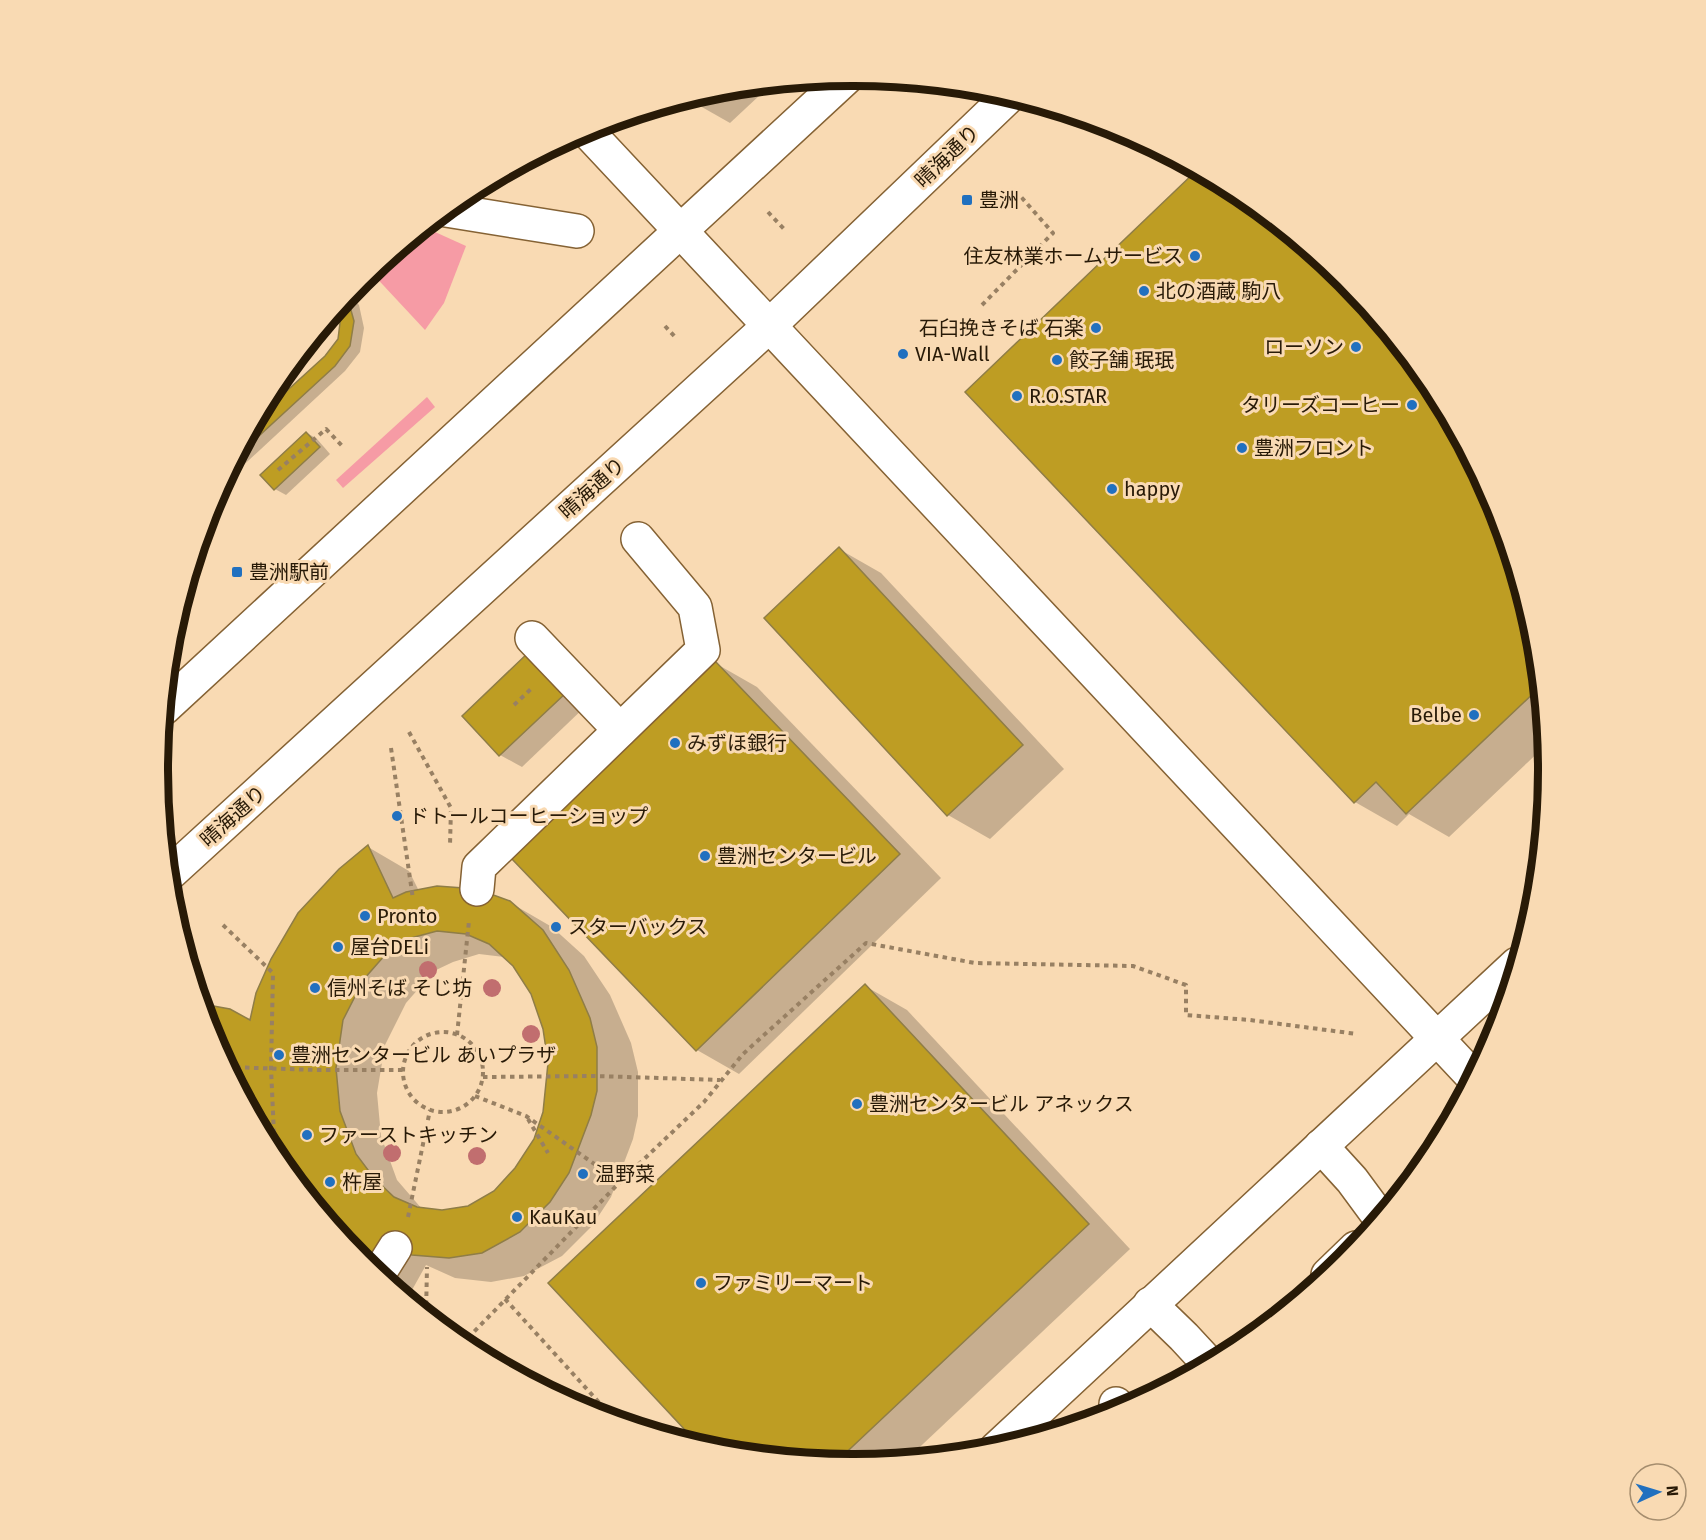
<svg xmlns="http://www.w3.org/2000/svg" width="1706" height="1540" font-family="'Fira Sans','Noto Sans JP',sans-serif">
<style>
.green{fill:#f69ba5}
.shadow{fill:#0003;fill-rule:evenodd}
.building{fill:#be9d23;stroke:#8f7d47;stroke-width:1.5;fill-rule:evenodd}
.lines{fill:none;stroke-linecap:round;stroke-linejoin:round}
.minor-casing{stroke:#856234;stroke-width:36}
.major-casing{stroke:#856234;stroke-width:36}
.path{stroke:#988063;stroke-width:4;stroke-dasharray:4.5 4.5;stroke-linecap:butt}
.minor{stroke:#fff;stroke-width:33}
.major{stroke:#fff;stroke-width:33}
.tree{fill:#c16e6f}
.poi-dot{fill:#2170bf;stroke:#f9dab3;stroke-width:2}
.labels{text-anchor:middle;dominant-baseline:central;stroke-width:6;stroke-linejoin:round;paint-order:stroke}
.street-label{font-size:20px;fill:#281a07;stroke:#f9dab3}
.poi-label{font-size:20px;fill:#281a07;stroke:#f9dab3;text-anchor:start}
.rim{fill:none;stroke:#281a07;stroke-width:8}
</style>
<rect width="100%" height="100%" fill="#f9dab3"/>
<g class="green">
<polygon points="424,227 466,246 444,303 425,330 370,271"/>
<polygon points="427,397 435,407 343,488 336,480"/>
</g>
<g class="shadow">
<polygon points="773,83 730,123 686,98 718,88"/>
<polygon points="1198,171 1230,190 1232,188 1239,192 1345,279 1431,384 1495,504 1535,635 1546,745 1449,837 1409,814 1397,826 1355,802 967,392"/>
<polygon points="349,294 359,305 364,328 360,352 345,371 220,487 254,423 326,357 339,340 341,323 339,306"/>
<polygon points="307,433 317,439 330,454 286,495 275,489 262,475"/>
<polygon points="839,549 881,573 1064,769 990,839 948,815"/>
<polygon points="531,653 588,704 522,767 500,755 464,716"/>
<polygon points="715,663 757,687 941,878 739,1074 697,1050 513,858"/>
<path d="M368 847 409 871 419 891 509 902 552 927 584 956 610 995 631 1043 638 1072V1116L633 1139 611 1197 592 1226 562 1256 524 1276 491 1282 455 1278 426 1265 407 1299 361 1261 275 1156 211 1036 203 1008 251 1022ZM479 954 504 957 514 965 532 994 544 1028 550 1063 545 1112 535 1139 516 1169 495 1192 469 1207 442 1211 422 1209 397 1180 381 1136 377 1093 385 1045 406 1003 434 971 453 962Z"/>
<polygon points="865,986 907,1010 1130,1249 906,1460 853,1465 717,1452"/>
<polygon points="563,1390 604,1414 609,1419 587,1412 556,1396"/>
</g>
<g class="building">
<polygon points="1197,170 1222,196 1231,188 1239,192 1348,282 1431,384 1495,504 1535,635 1540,687 1406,814 1376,782 1354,803 965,392"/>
<polygon points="347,296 354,321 350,346 335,366 236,457 256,419 325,356 338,339 340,323 338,307"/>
<polygon points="306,432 320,447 274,490 260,475"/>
<polygon points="839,547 1023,745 947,816 764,618"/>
<polygon points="530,651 568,691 499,756 462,716"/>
<polygon points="715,661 900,854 696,1051 511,858"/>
<path d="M368 845 393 898 406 892 437 886 477 889 510 901 543 930 569 970 590 1018 597 1047V1091L591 1115 569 1173 550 1202 520 1232 482 1253 449 1258 412 1255 395 1248 370 1268 361 1261 275 1156 211 1036 202 1007 208 1005 230 1009 250 1020 256 993 271 959 298 913 339 869ZM437 931 466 934 489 944 513 966 531 994 543 1029 548 1063 543 1112 534 1139 515 1168 494 1191 468 1206 442 1210 417 1207 394 1197 374 1178 356 1154 340 1111 336 1068 343 1020 364 979 392 947 411 938Z"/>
<polygon points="865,984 1089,1224 835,1463 717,1452 701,1447 548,1283"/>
<polygon points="562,1388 583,1410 555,1395"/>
</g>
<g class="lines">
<defs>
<g id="minor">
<polyline points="585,129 1473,1077"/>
<polyline points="446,210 577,231"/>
<polyline points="532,638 620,730"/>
<polyline points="477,889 479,867 703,650 695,607 638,539"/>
<polyline points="1321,1146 1352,1180 1380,1218"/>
<polyline points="378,1275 395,1248"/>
<polyline points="1328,1275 1356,1248"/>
<polyline points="1150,1304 1184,1337 1209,1364"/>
<polyline points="1116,1404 1122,1410"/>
<polyline points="996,1449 1517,964"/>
</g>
<g id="major">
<polyline points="164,708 848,76"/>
<polyline points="168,875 769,326 1010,95"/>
</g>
</defs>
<use href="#minor" class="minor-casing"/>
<use href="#major" class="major-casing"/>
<g class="path">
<polyline points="768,212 784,229"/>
<polyline points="982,305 1053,233 1014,189"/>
<polyline points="665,326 676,338"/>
<polyline points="278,470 326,429 344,448"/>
<polyline points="514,705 531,689"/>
<polyline points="409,732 451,808 450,845"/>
<polyline points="391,748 413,899"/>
<polyline points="223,925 273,973 271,1068 274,1135 268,1144"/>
<circle cx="443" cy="1072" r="40"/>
<polyline points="457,1035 469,921"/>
<polyline points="227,1067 317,1070 403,1070"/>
<polyline points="483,1077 596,1076 720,1080"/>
<polyline points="475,1096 526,1116 620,1182"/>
<polyline points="528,1119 548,1153"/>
<polyline points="408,1217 430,1110"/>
<polyline points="505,1299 615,1420"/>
<polyline points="426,1314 427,1267"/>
<polyline points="461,1343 464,1342 620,1182 704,1102 743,1054 866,943 975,963 1133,966 1186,985 1186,1015 1250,1020 1357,1034"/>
</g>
<use href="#minor" class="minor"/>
<use href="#major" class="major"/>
</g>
<g class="tree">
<circle cx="428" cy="970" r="9"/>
<circle cx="492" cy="988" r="9"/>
<circle cx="531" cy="1034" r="9"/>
<circle cx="392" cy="1153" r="9"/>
<circle cx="477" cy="1156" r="9"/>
</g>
<g class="poi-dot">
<rect x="961" y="194" width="12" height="12" rx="3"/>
<circle cx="1195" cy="256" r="6"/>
<circle cx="1144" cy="291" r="6"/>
<circle cx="1096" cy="328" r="6"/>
<circle cx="1356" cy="347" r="6"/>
<circle cx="903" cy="354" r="6"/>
<circle cx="1057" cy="360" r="6"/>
<circle cx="1017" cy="396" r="6"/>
<circle cx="1412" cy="405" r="6"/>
<circle cx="1242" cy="448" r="6"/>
<circle cx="1112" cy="489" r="6"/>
<rect x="231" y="566" width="12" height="12" rx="3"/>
<circle cx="1474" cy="715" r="6"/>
<circle cx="675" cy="743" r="6"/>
<circle cx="397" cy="816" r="6"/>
<circle cx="705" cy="856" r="6"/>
<circle cx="365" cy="916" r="6"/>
<circle cx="556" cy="927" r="6"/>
<circle cx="338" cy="947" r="6"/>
<circle cx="315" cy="988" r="6"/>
<circle cx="279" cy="1055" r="6"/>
<circle cx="857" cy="1104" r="6"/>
<circle cx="307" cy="1135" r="6"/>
<circle cx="583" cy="1174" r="6"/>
<circle cx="330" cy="1182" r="6"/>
<circle cx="517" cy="1217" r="6"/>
<circle cx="701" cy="1283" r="6"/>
</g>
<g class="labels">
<g class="street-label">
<text transform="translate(947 156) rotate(-44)">晴海通り</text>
<text transform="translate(592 488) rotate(-42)">晴海通り</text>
<text transform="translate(233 816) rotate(-42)">晴海通り</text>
</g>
<g class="poi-label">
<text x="979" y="200">豊洲</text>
<text x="1183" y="256" text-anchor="end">住友林業ホームサービス</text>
<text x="1156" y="291">北の酒蔵 駒八</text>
<text x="1084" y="328" text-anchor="end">石臼挽きそば 石楽</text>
<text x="1344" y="347" text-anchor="end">ローソン</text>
<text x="915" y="354">VIA-Wall</text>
<text x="1069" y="360">餃子舗 珉珉</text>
<text x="1029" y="396">R.O.STAR</text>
<text x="1400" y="405" text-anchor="end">タリーズコーヒー</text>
<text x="1254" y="448">豊洲フロント</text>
<text x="1124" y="489">happy</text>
<text x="249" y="572">豊洲駅前</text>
<text x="1462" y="715" text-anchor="end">Belbe</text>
<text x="687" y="743">みずほ銀行</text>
<text x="409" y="816">ドトールコーヒーショップ</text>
<text x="717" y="856">豊洲センタービル</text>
<text x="377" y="916">Pronto</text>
<text x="568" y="927">スターバックス</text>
<text x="350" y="947">屋台DELi</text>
<text x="327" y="988">信州そば そじ坊</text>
<text x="291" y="1055">豊洲センタービル あいプラザ</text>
<text x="869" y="1104">豊洲センタービル アネックス</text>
<text x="319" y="1135">ファーストキッチン</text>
<text x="595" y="1174">温野菜</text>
<text x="342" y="1182">杵屋</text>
<text x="529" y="1217">KauKau</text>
<text x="713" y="1283">ファミリーマート</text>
</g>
</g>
<path d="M0 0H1706V1540H0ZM852 86H854A684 684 0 0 1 1538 770V770A684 684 0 0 1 854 1454H852A684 684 0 0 1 168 770V770A684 684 0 0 1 852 86Z" fill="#f9dab3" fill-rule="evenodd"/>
<path class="rim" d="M852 86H854A684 684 0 0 1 1538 770V770A684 684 0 0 1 854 1454H852A684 684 0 0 1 168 770V770A684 684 0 0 1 852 86Z"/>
<g transform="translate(1658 1492) rotate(86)"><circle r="28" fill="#f9dab3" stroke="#a58d6e" stroke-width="1.5"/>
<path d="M0-4.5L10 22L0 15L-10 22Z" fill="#2170bf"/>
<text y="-9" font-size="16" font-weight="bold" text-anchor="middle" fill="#281a07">N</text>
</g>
</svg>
